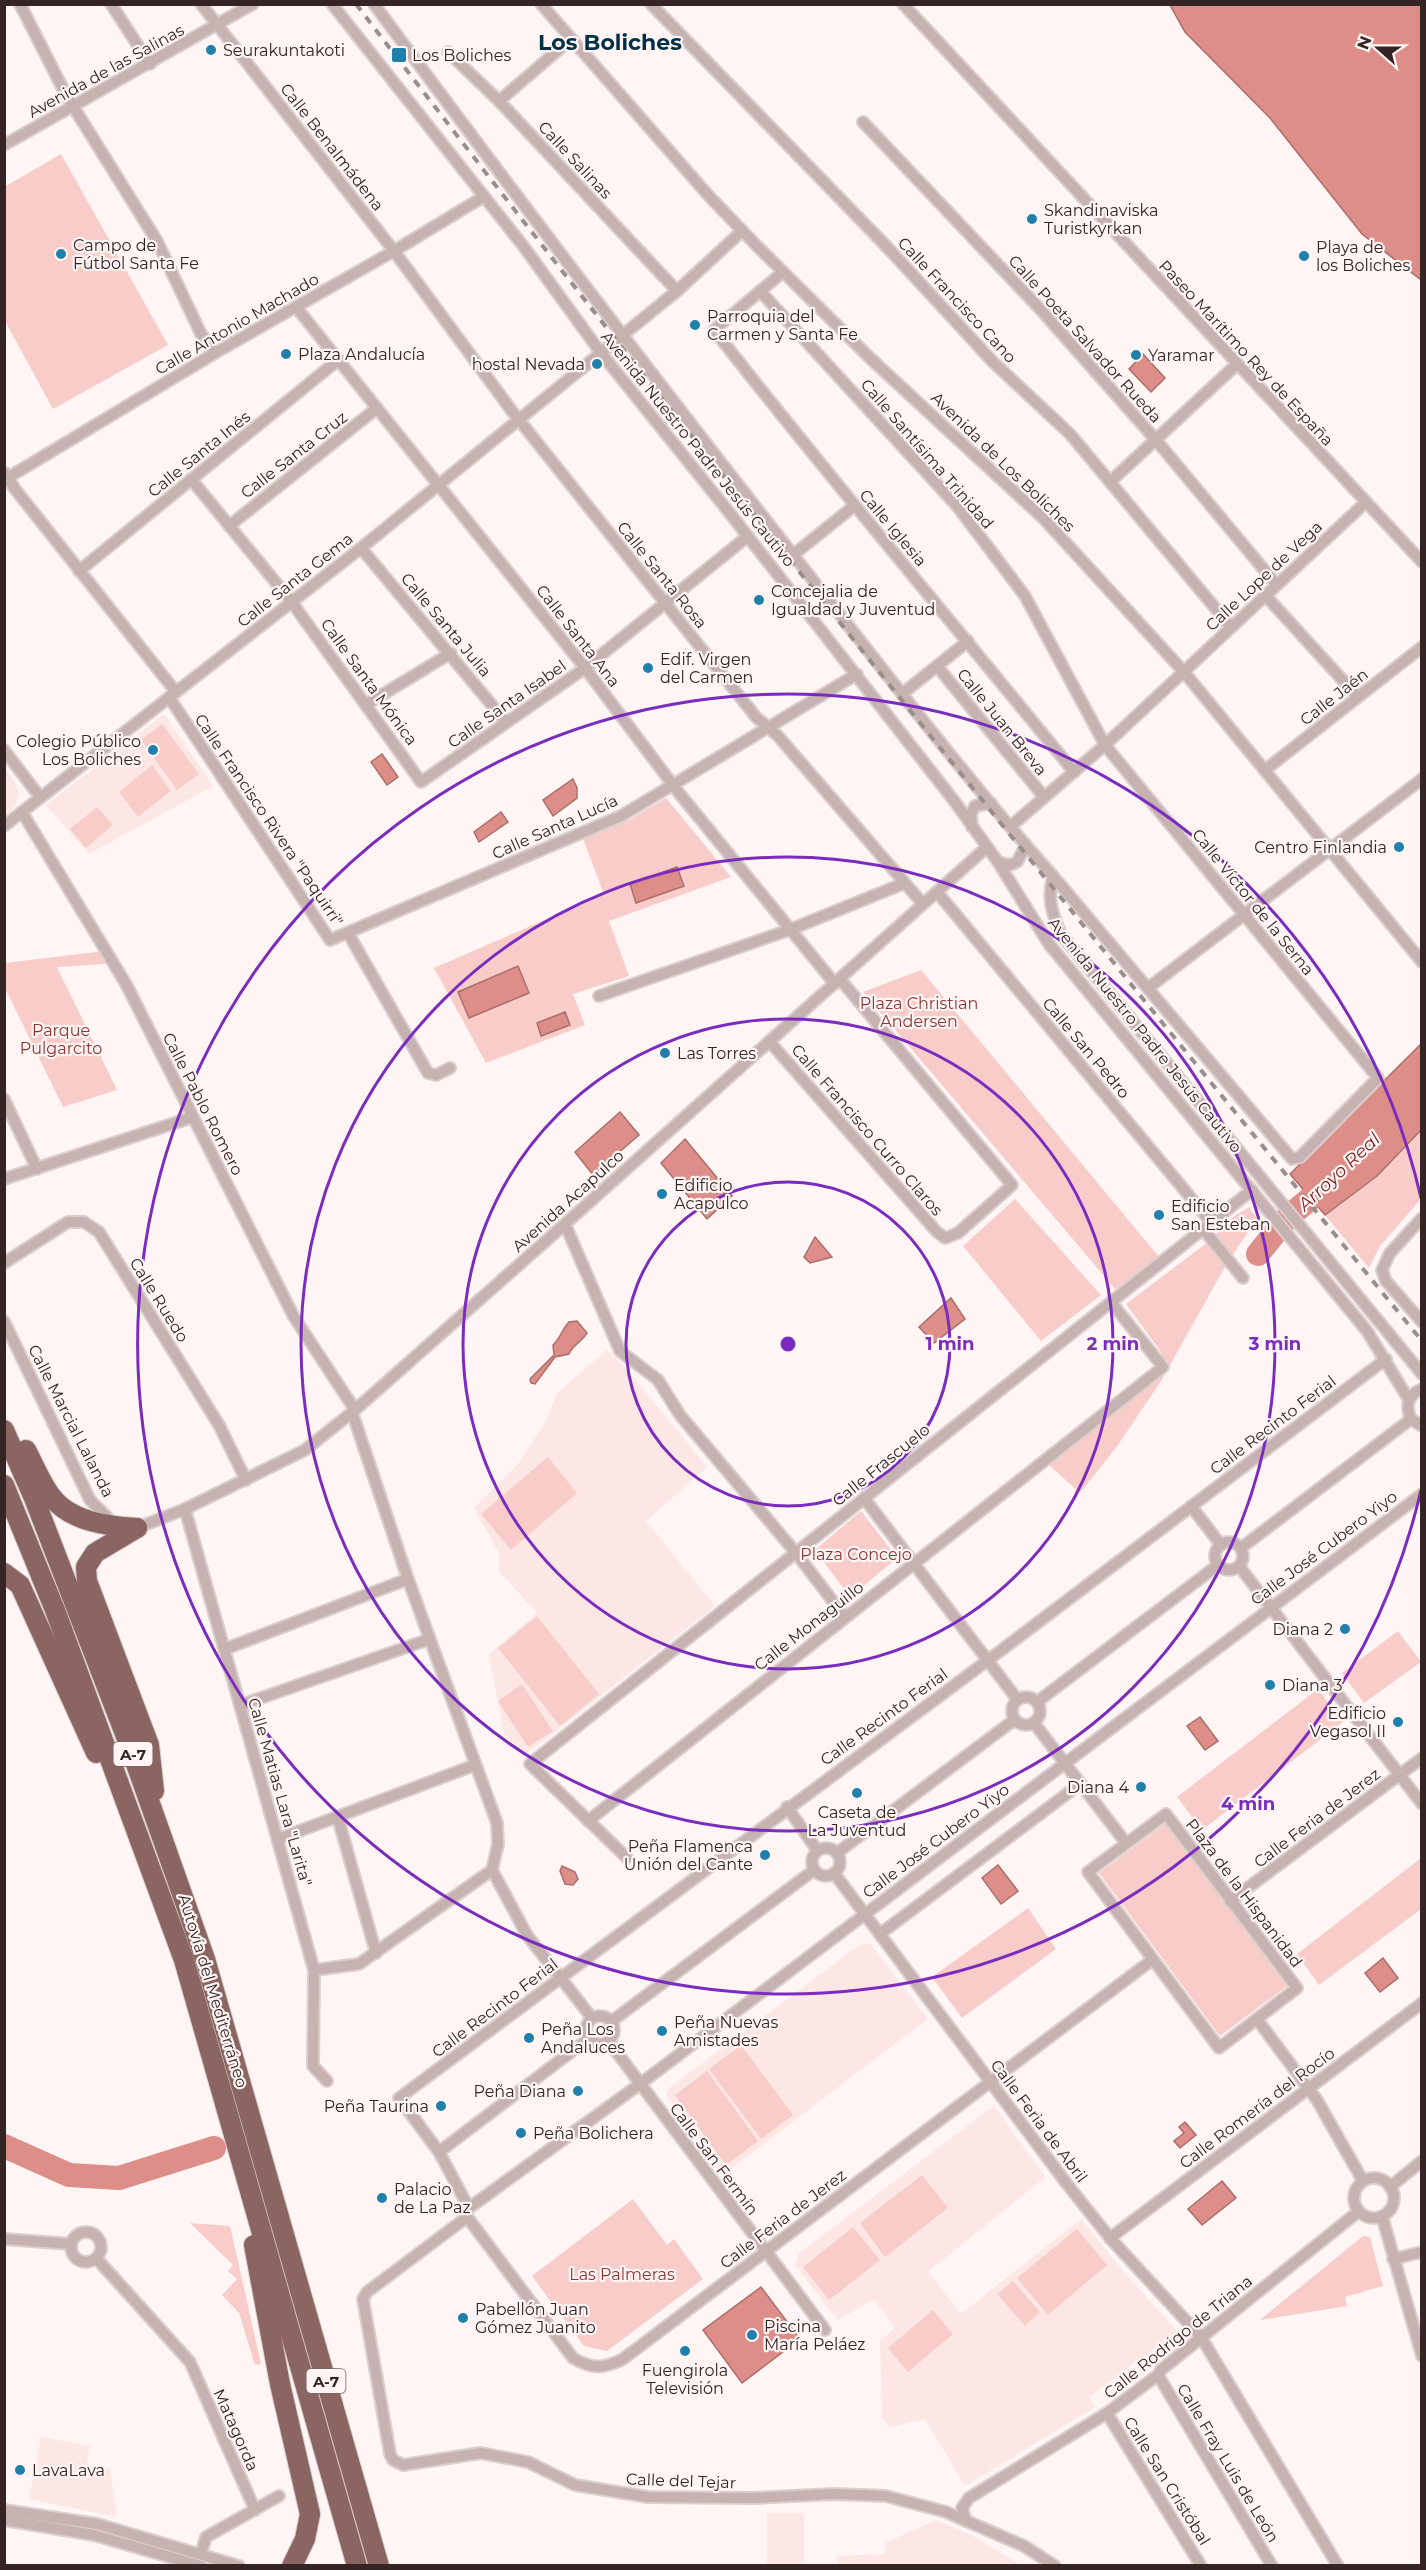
<svg xmlns="http://www.w3.org/2000/svg" width="1426" height="2570" font-family="Montserrat,sans-serif">
<style>
.built{fill:#fce7e4}
.green{fill:#f8cdc9}
.water{fill:#de8e88;stroke:#ab6e6a;stroke-width:1.5}
.lines{fill:none;stroke-linecap:round;stroke-linejoin:round}
.river{stroke:#de8e88;stroke-width:24}
.street-casing{stroke:#dacfce;stroke-width:14}
.highway-casing{stroke:#dacfce;stroke-width:22}
.street{stroke:#c6b3b1;stroke-width:10}
.highway{stroke:#8a6562;stroke-width:20}
.rail{stroke:#9a8e8d;stroke-width:4;stroke-dasharray:8 8;stroke-linecap:butt}
.ring{fill:none;stroke:#7b2cbf;stroke-width:3}
.poi-dot{fill:#207fab;stroke:#fef5f4;stroke-width:2}
.labels{text-anchor:middle;dominant-baseline:central;stroke-width:4.5;stroke-linejoin:round;paint-order:stroke}
.shield{fill:#fef5f4;stroke:#716362;stroke-width:1.5}
.shield-label{font-size:15px;font-weight:bold;fill:#342423}
.poi-label{font-size:16px;fill:#342423;stroke:#fef5f4;text-anchor:start}
.street-label{font-size:16px;fill:#342423;stroke:#fef5f4}
.park-label{font-size:16px;fill:#913332;stroke:#fef5f4}
.water-label{font-size:18px;font-style:italic;fill:#812424;stroke:#fef5f4}
.district-label{font-size:22px;font-weight:bold;fill:#012f45;stroke:#fef5f4}
.centre{fill:#7b2cbf;stroke:#fef5f4;stroke-width:3}
.ring-label{font-size:18px;text-anchor:middle;font-weight:bold;fill:#7b2cbf;stroke:#fef5f4;stroke-width:4.5;stroke-linejoin:round;paint-order:stroke}
</style>
<rect width="100%" height="100%" fill="#fef5f4"/>
<g class="built">
<polygon points="164,714 213,786 89,854 46,805"/>
<polygon points="5,768 15,782 19,793 16,804 5,818"/>
<polygon points="607,1350 624,1366 707,1467 646,1521 715,1606 524,1756 504,1734 489,1654 537,1613 499,1571 499,1553 474,1508 518,1464 546,1421 557,1393"/>
<polygon points="862,1943 870,1944 928,2019 725,2173 666,2095 668,2089"/>
<polygon points="994,2106 1045,2177 928,2272 961,2314 1081,2219 1122,2270 1177,2331 1089,2397 1095,2407 965,2486 925,2419 890,2427 882,2418 880,2341 895,2328 874,2299 838,2320 795,2265 799,2253"/>
<polygon points="41,2437 90,2446 87,2464 110,2469 117,2517 29,2499"/>
<rect x="767" y="2513" width="37" height="52"/>
<polygon points="936,2520 971,2535 1021,2565 837,2565 837,2556 885,2554 885,2543"/>
</g>
<g class="green">
<polygon points="61,154 168,345 53,409 5,321 4,187"/>
<polygon points="162,724 199,774 177,790 141,740"/>
<polygon points="152,765 171,791 138,817 119,792"/>
<polygon points="666,798 731,877 609,921 629,976 573,994 585,1025 486,1063 434,968 604,894 582,836 629,820"/>
<polygon points="97,807 113,825 86,848 70,829"/>
<polygon points="105,951 111,960 104,964 57,967 117,1090 63,1107 5,988 5,963"/>
<polygon points="921,970 1159,1257 1116,1290 863,992"/>
<polygon points="1421,1130 1421,1199 1380,1246 1369,1268 1325,1215 1377,1176"/>
<polygon points="1015,1199 1101,1295 1041,1341 963,1246"/>
<polygon points="1249,1207 1257,1219 1231,1257 1214,1236 1233,1217"/>
<polygon points="1208,1242 1226,1265 1161,1381 1118,1445 1080,1493 1049,1465 1166,1365 1161,1352 1126,1304"/>
<polygon points="548,1457 577,1493 511,1550 481,1514"/>
<polygon points="861,1511 897,1558 850,1597 815,1550"/>
<polygon points="537,1616 599,1694 560,1726 498,1648"/>
<polygon points="1398,1631 1421,1662 1364,1703 1342,1673"/>
<polygon points="522,1684 553,1731 528,1747 498,1701"/>
<polygon points="1318,1689 1343,1722 1202,1830 1177,1797"/>
<polygon points="1166,1823 1287,1986 1220,2036 1099,1873"/>
<polygon points="1421,1858 1421,1909 1319,1985 1297,1954"/>
<polygon points="1028,1908 1056,1949 962,2018 932,1977"/>
<polygon points="741,2045 793,2115 761,2139 709,2069"/>
<polygon points="707,2071 758,2141 726,2165 675,2095"/>
<polygon points="922,2175 948,2208 885,2257 860,2223"/>
<polygon points="633,2199 667,2245 674,2239 703,2279 607,2351 584,2346 532,2276"/>
<polygon points="190,2223 230,2226 261,2364 255,2365 239,2313 222,2295 237,2279 228,2271 233,2265"/>
<polygon points="853,2227 880,2260 829,2300 803,2267"/>
<polygon points="1077,2229 1107,2265 1048,2315 1017,2278"/>
<polygon points="1363,2236 1370,2237 1383,2286 1345,2297 1347,2306 1260,2320"/>
<polygon points="1013,2281 1040,2312 1025,2326 997,2294"/>
<polygon points="933,2310 953,2334 908,2372 888,2348"/>
</g>
<g class="water">
<polygon points="1170,5 1421,5 1421,280 1362,234 1270,118 1185,32"/>
<polygon points="1143,354 1165,378 1151,392 1129,369"/>
<polygon points="382,754 398,777 387,785 371,762"/>
<polygon points="573,779 577,788 577,798 553,816 543,800"/>
<polygon points="501,812 508,822 479,842 474,832"/>
<polygon points="677,867 684,886 636,903 630,884"/>
<polygon points="518,966 529,993 469,1018 458,992"/>
<polygon points="565,1012 570,1025 541,1036 537,1023"/>
<polygon points="1421,1044 1421,1130 1377,1176 1325,1215 1290,1174"/>
<polygon points="620,1112 639,1135 593,1175 575,1152"/>
<polygon points="685,1139 732,1196 707,1219 661,1163"/>
<polygon points="815,1237 832,1257 810,1263 804,1257"/>
<polygon points="951,1298 965,1319 934,1343 919,1327"/>
<path d="M577 1321 587 1333C582 1342 572 1345 569 1354L555 1357 535 1384 531 1383 530 1379 554 1355 553 1345C561 1338 562 1329 569 1322Z"/>
<polygon points="1200,1717 1218,1741 1205,1750 1187,1726"/>
<polygon points="998,1865 1018,1891 1001,1904 982,1878"/>
<polygon points="562,1866 575,1872 578,1879 573,1885 565,1884 560,1871"/>
<polygon points="1383,1958 1398,1978 1380,1992 1365,1973"/>
<polygon points="1185,2122 1196,2135 1180,2148 1174,2141 1184,2133 1179,2127"/>
<polygon points="1222,2181 1236,2198 1202,2225 1188,2209"/>
<polygon points="761,2287 800,2339 742,2383 703,2330"/>
</g>
<g class="lines">
<g class="river">
<polyline points="1258,1254 1287,1218 1335,1178"/>
<polyline points="4,2146 69,2175 119,2178 214,2148"/>
</g>
<defs>
<g id="street">
<polyline points="20,4 66,95 157,241 201,334 215,353"/>
<polyline points="111,4 150,64"/>
<polyline points="201,4 394,251 512,411 756,717 778,736 923,904"/>
<polyline points="332,4 524,247 601,353 732,516 955,802 998,862 1049,944 1367,1331 1409,1400"/>
<path d="M374 4C513 192 654 378 798 561 881 667 963 775 1053 876 1047 898 1052 914 1061 934L1422 1374"/>
<polyline points="541,4 708,195 756,245 871,359 1044,519 1184,672 1422,962"/>
<polyline points="651,4 887,247 993,362 1070,434 1231,627"/>
<polyline points="903,4 1422,562"/>
<polyline points="448,52 499,101 677,291"/>
<polyline points="499,101 571,39"/>
<polyline points="863,122 1041,310 1156,440 1276,584"/>
<polyline points="4,145 253,4"/>
<path d="M783 272 714 330C831 480 954 624 1074 772"/>
<polyline points="760,291 957,506 1025,596 1105,745 1378,1078 1300,1157 1292,1159 1053,876"/>
<polyline points="296,307 585,668 679,793 835,984"/>
<polyline points="5,473 15,489 176,692"/>
<polyline points="191,479 291,601 421,782 585,668 748,536"/>
<polyline points="4,480 215,353 394,251 483,197"/>
<polyline points="1111,481 1236,365"/>
<polyline points="229,526 377,408"/>
<polyline points="361,548 506,722"/>
<polyline points="793,555 854,506"/>
<polyline points="79,571 338,360"/>
<polyline points="1265,595 1358,697"/>
<polyline points="937,666 1044,797"/>
<polyline points="902,694 968,641"/>
<polyline points="169,697 330,940 621,816 857,674"/>
<polyline points="367,704 451,653"/>
<polyline points="4,750 40,797"/>
<polyline points="1265,770 1422,647"/>
<polyline points="22,812 126,984 294,1317 355,1410"/>
<polyline points="4,826 361,548 677,291 742,231"/>
<polyline points="1011,826 1105,745 1365,503"/>
<polyline points="972,827 971,814 975,806 991,803"/>
<polyline points="998,862 1010,865 1017,862 1026,845"/>
<polyline points="937,892 1211,1222"/>
<polyline points="348,933 428,1073 436,1075 450,1068"/>
<polyline points="1148,988 1422,779"/>
<polyline points="599,996 789,930 905,883"/>
<polyline points="769,1041 937,1232 945,1238 958,1233 1012,1185 840,979"/>
<polyline points="4,1099 37,1169"/>
<polyline points="4,1179 193,1117"/>
<polyline points="1422,1218 1390,1253 1382,1270 1386,1281 1422,1322"/>
<polyline points="565,1224 620,1351 658,1380 680,1415 796,1553 845,1617"/>
<polyline points="1203,1229 1243,1278"/>
<polyline points="4,1263 68,1222 84,1222 99,1232 219,1425 246,1480"/>
<polyline points="4,1321 90,1500 112,1522"/>
<path d="M1422 1389C1408 1394 1405 1406 1411 1419L1422 1426"/>
<polyline points="352,1412 408,1579 497,1823 498,1844 492,1870 527,1935 592,2018"/>
<polyline points="864,1498 1017,1699"/>
<polyline points="1191,1506 1221,1545"/>
<polyline points="185,1509 314,1970 313,2066 327,2081"/>
<polyline points="137,1528 185,1509 305,1450 355,1410 565,1224 987,847"/>
<circle cx="1229" cy="1556" r="14"/>
<polyline points="1241,1548 1411,1419"/>
<polyline points="1239,1566 1422,1804"/>
<polyline points="225,1649 408,1579"/>
<circle cx="1026" cy="1711" r="14"/>
<polyline points="1037,1702 1218,1565"/>
<polyline points="241,1705 430,1639"/>
<polyline points="1034,1723 1126,1843"/>
<polyline points="787,1807 817,1850"/>
<polygon points="1166,1814 1297,1988 1219,2048 1088,1872"/>
<polyline points="338,1818 376,1953"/>
<polyline points="588,1821 1163,1367 1111,1302"/>
<polyline points="278,1839 475,1765"/>
<circle cx="826" cy="1862" r="14"/>
<polyline points="837,1853 1014,1720"/>
<polyline points="627,1858 530,1764 1252,1190"/>
<polyline points="834,1873 1067,2184 1110,2238 1201,2337 1338,2566"/>
<polyline points="1230,1901 1422,1758"/>
<polyline points="880,1934 1080,1784"/>
<path d="M1152 1960 623 2359C603 2369 592 2369 573 2358L465 2214 469 2208 640 2084 1422 1494"/>
<polyline points="314,1970 359,1964 492,1870"/>
<circle cx="600" cy="2030" r="14"/>
<polyline points="1257,2019 1317,2100 1363,2181"/>
<polyline points="612,2021 814,1870"/>
<polyline points="609,2042 825,2330"/>
<polyline points="439,2152 588,2039"/>
<circle cx="1374" cy="2198" r="20"/>
<polyline points="1390,2187 1422,2161"/>
<polyline points="469,2208 439,2152 399,2098 995,1655 1386,1359"/>
<polyline points="1382,2216 1422,2356"/>
<polyline points="467,2217 367,2292 363,2299 390,2454 393,2460 403,2465 481,2453 528,2462 575,2485 648,2497 754,2498 834,2494 886,2496 946,2512 1024,2546 1055,2566"/>
<circle cx="86" cy="2247" r="15"/>
<polyline points="1110,2238 1422,2003"/>
<polyline points="4,2239 71,2244"/>
<polyline points="97,2259 190,2362 255,2510"/>
<polyline points="1393,2259 1422,2252"/>
<polyline points="1158,2375 1272,2566"/>
<polyline points="1107,2413 1201,2566"/>
<polyline points="4,2510 97,2524 239,2566"/>
<polyline points="4,2520 94,2535 201,2566"/>
<polyline points="966,2521 962,2508 969,2498 1107,2413 1158,2375 1161,2370 1359,2211"/>
<polyline points="201,2554 206,2537 279,2496"/>
</g>
<g id="highway">
<polyline points="4,1430 34,1498 130,1747 205,1959 379,2566"/>
<path d="M26 1450C34 1465 41 1483 51 1496 70 1522 108 1526 137 1528"/>
<polyline points="4,1485 55,1610 184,1960 357,2566"/>
<polyline points="137,1528 95,1553 86,1567 87,1581 149,1745 154,1791"/>
<polyline points="4,1573 20,1585 96,1753"/>
<polyline points="254,2245 280,2384 310,2514 305,2539 292,2566"/>
</g>
</defs>
<use href="#street" class="street-casing"/>
<use href="#highway" class="highway-casing"/>
<use href="#street" class="street"/>
<use href="#highway" class="highway"/>
<path class="rail" d="M356 4C702 457 1061 900 1422 1341"/>
</g>
<g class="ring">
<circle cx="788" cy="1344" r="162"/>
<circle cx="788" cy="1344" r="325"/>
<circle cx="788" cy="1344" r="487"/>
<path d="M1421 1490A650 650 0 1 1 1421 1198"/>
</g>
<g class="poi-dot">
<circle cx="211" cy="50" r="6"/>
<rect x="391" y="47" width="16" height="16" rx="3"/>
<circle cx="1032" cy="219" r="6"/>
<circle cx="61" cy="254" r="6"/>
<circle cx="1304" cy="256" r="6"/>
<circle cx="695" cy="325" r="6"/>
<circle cx="286" cy="354" r="6"/>
<circle cx="1136" cy="355" r="6"/>
<circle cx="597" cy="364" r="6"/>
<circle cx="759" cy="600" r="6"/>
<circle cx="648" cy="668" r="6"/>
<circle cx="153" cy="750" r="6"/>
<circle cx="1399" cy="847" r="6"/>
<circle cx="665" cy="1053" r="6"/>
<circle cx="662" cy="1194" r="6"/>
<circle cx="1159" cy="1215" r="6"/>
<circle cx="1345" cy="1629" r="6"/>
<circle cx="1270" cy="1685" r="6"/>
<circle cx="1398" cy="1722" r="6"/>
<circle cx="1141" cy="1787" r="6"/>
<circle cx="857" cy="1793" r="6"/>
<circle cx="765" cy="1855" r="6"/>
<circle cx="662" cy="2031" r="6"/>
<circle cx="529" cy="2038" r="6"/>
<circle cx="578" cy="2091" r="6"/>
<circle cx="441" cy="2106" r="6"/>
<circle cx="521" cy="2133" r="6"/>
<circle cx="382" cy="2198" r="6"/>
<circle cx="463" cy="2318" r="6"/>
<circle cx="752" cy="2335" r="6"/>
<circle cx="685" cy="2351" r="6"/>
<circle cx="20" cy="2470" r="6"/>
</g>
<g class="labels">
<g class="shield">
<rect x="113.5" y="1742" width="39" height="24" rx="4.5"/>
<rect x="306.5" y="2369" width="39" height="24" rx="4.5"/>
</g>
<g class="shield-label">
<text x="133" y="1754">A-7</text>
<text x="326" y="2381">A-7</text>
</g>
<g class="poi-label">
<text x="223" y="50">Seurakuntakoti</text>
<text x="412" y="55">Los Boliches</text>
<text x="1044" y="210">Skandinaviska<tspan x="1044" dy="18">Turistkyrkan</tspan></text>
<text x="73" y="245">Campo de<tspan x="73" dy="18">Fútbol Santa Fe</tspan></text>
<text x="1316" y="247">Playa de<tspan x="1316" dy="18">los Boliches</tspan></text>
<text x="707" y="316">Parroquia del<tspan x="707" dy="18">Carmen y Santa Fe</tspan></text>
<text x="298" y="354">Plaza Andalucía</text>
<text x="1148" y="355">Yaramar</text>
<text x="585" y="364" text-anchor="end">hostal Nevada</text>
<text x="771" y="591">Concejalia de<tspan x="771" dy="18">Igualdad y Juventud</tspan></text>
<text x="660" y="659">Edif. Virgen<tspan x="660" dy="18">del Carmen</tspan></text>
<text x="141" y="741" text-anchor="end">Colegio Público<tspan x="141" dy="18">Los Boliches</tspan></text>
<text x="1387" y="847" text-anchor="end">Centro Finlandia</text>
<text x="677" y="1053">Las Torres</text>
<text x="674" y="1185">Edificio<tspan x="674" dy="18">Acapulco</tspan></text>
<text x="1171" y="1206">Edificio<tspan x="1171" dy="18">San Esteban</tspan></text>
<text x="1333" y="1629" text-anchor="end">Diana 2</text>
<text x="1282" y="1685">Diana 3</text>
<text x="1386" y="1713" text-anchor="end">Edificio<tspan x="1386" dy="18">Vegasol II</tspan></text>
<text x="1129" y="1787" text-anchor="end">Diana 4</text>
<text x="857" y="1812" text-anchor="middle">Caseta de<tspan x="857" dy="18">La Juventud</tspan></text>
<text x="753" y="1846" text-anchor="end">Peña Flamenca<tspan x="753" dy="18">Unión del Cante</tspan></text>
<text x="674" y="2022">Peña Nuevas<tspan x="674" dy="18">Amistades</tspan></text>
<text x="541" y="2029">Peña Los<tspan x="541" dy="18">Andaluces</tspan></text>
<text x="566" y="2091" text-anchor="end">Peña Diana</text>
<text x="429" y="2106" text-anchor="end">Peña Taurina</text>
<text x="533" y="2133">Peña Bolichera</text>
<text x="394" y="2189">Palacio<tspan x="394" dy="18">de La Paz</tspan></text>
<text x="475" y="2309">Pabellón Juan<tspan x="475" dy="18">Gómez Juanito</tspan></text>
<text x="764" y="2326">Piscina<tspan x="764" dy="18">María Peláez</tspan></text>
<text x="685" y="2370" text-anchor="middle">Fuengirola<tspan x="685" dy="18">Televisión</tspan></text>
<text x="32" y="2470">LavaLava</text>
</g>
<g class="street-label">
<text transform="translate(106 71) rotate(-29)">Avenida de las Salinas</text>
<text transform="translate(332 147) rotate(52)">Calle Benalmádena</text>
<text transform="translate(575 160) rotate(47)">Calle Salinas</text>
<text transform="translate(957 300) rotate(47)">Calle Francisco Cano</text>
<text transform="translate(237 324) rotate(-30)">Calle Antonio Machado</text>
<text transform="translate(1085 339) rotate(48)">Calle Poeta Salvador Rueda</text>
<text transform="translate(1246 353) rotate(47)">Paseo Marítimo Rey de España</text>
<text transform="translate(698 449) rotate(51)">Avenida Nuestro Padre Jesús Cautivo</text>
<text transform="translate(199 454) rotate(-39)">Calle Santa Inés</text>
<text transform="translate(927 454) rotate(49)">Calle Santísima Trinidad</text>
<text transform="translate(294 455) rotate(-38)">Calle Santa Cruz</text>
<text transform="translate(1003 462) rotate(44)">Avenida de Los Boliches</text>
<text transform="translate(893 528) rotate(50)">Calle Iglesia</text>
<text transform="translate(662 575) rotate(51)">Calle Santa Rosa</text>
<text transform="translate(1264 576) rotate(-43)">Calle Lope de Vega</text>
<text transform="translate(295 580) rotate(-38)">Calle Santa Gema</text>
<text transform="translate(446 625) rotate(50)">Calle Santa Julia</text>
<text transform="translate(578 636) rotate(52)">Calle Santa Ana</text>
<text transform="translate(369 682) rotate(54)">Calle Santa Mónica</text>
<text transform="translate(1334 697) rotate(-38)">Calle Jaén</text>
<text transform="translate(507 704) rotate(-35)">Calle Santa Isabel</text>
<text transform="translate(1002 722) rotate(51)">Calle Juan Breva</text>
<text transform="translate(269 820) rotate(56)">Calle Francisco Rivera "Paquirri"</text>
<text transform="translate(555 827) rotate(-24)">Calle Santa Lucía</text>
<text transform="translate(1253 902) rotate(51)">Calle Víctor de la Serna</text>
<text transform="translate(1145 1035) rotate(51)">Avenida Nuestro Padre Jesús Cautivo</text>
<text transform="translate(1086 1048) rotate(50)">Calle San Pedro</text>
<text transform="translate(203 1104) rotate(63)">Calle Pablo Romero</text>
<text transform="translate(867 1130) rotate(49)">Calle Francisco Curro Claros</text>
<text transform="translate(568 1201) rotate(-42)">Avenida Acapulco</text>
<text transform="translate(159 1300) rotate(58)">Calle Ruedo</text>
<text transform="translate(71 1421) rotate(63)">Calle Marcial Lalanda</text>
<text transform="translate(1273 1425) rotate(-37)">Calle Recinto Ferial</text>
<text transform="translate(881 1465) rotate(-39)">Calle Frascuelo</text>
<text transform="translate(1324 1548) rotate(-37)">Calle José Cubero Yiyo</text>
<text transform="translate(809 1626) rotate(-38)">Calle Monaguillo</text>
<text transform="translate(884 1717) rotate(-36)">Calle Recinto Ferial</text>
<text transform="translate(280 1792) rotate(74)">Calle Matias Lara "Larita"</text>
<text transform="translate(1317 1818) rotate(-37)">Calle Feria de Jerez</text>
<text transform="translate(936 1841) rotate(-37)">Calle José Cubero Yiyo</text>
<text transform="translate(1244 1893) rotate(53)">Plaza de la Hispanidad</text>
<text transform="translate(213 1991) rotate(73)">Autovía del Mediterráneo</text>
<text transform="translate(495 2008) rotate(-37)">Calle Recinto Ferial</text>
<text transform="translate(1257 2108) rotate(-37)">Calle Romería del Rocío</text>
<text transform="translate(1039 2121) rotate(53)">Calle Feria de Abril</text>
<text transform="translate(714 2159) rotate(53)">Calle San Fermín</text>
<text transform="translate(783 2219) rotate(-37)">Calle Feria de Jerez</text>
<text transform="translate(1178 2337) rotate(-39)">Calle Rodrigo de Triana</text>
<text transform="translate(236 2430) rotate(66)">Matagorda</text>
<text transform="translate(1228 2463) rotate(59)">Calle Fray Luis de León</text>
<text transform="translate(681 2481) rotate(2)">Calle del Tejar</text>
<text transform="translate(1167 2481) rotate(58)">Calle San Cristóbal</text>
</g>
<g class="park-label">
<text x="919" y="1003">Plaza Christian<tspan x="919" dy="18">Andersen</tspan></text>
<text x="61" y="1030">Parque<tspan x="61" dy="18">Pulgarcito</tspan></text>
<text x="856" y="1554">Plaza Concejo</text>
<text x="622" y="2274">Las Palmeras</text>
</g>
<g class="water-label">
<text transform="translate(1339 1172) rotate(-43)">Arroyo Real</text>
</g>
<g class="district-label">
<text x="610" y="42">Los Boliches</text>
</g>
</g>
<circle cx="788" cy="1344" r="9" class="centre"/>
<g class="ring-label">
<text x="950" y="1350">1 min</text>
<text x="1113" y="1350">2 min</text>
<text x="1275" y="1350">3 min</text>
<text x="1248" y="1810">4 min</text>
</g>
<rect width="1426" height="2570" fill="none" stroke="#342423" stroke-width="12"/>
<g transform="translate(1378 48) rotate(291)" stroke="#fef5f4" stroke-width="4.5" paint-order="stroke">
<path d="M0-4.5L10 22L0 15L-10 22Z" fill="#342423"/>
<text y="-9" font-size="16" font-weight="bold" text-anchor="middle" fill="#342423">N</text>
</g>
</svg>
